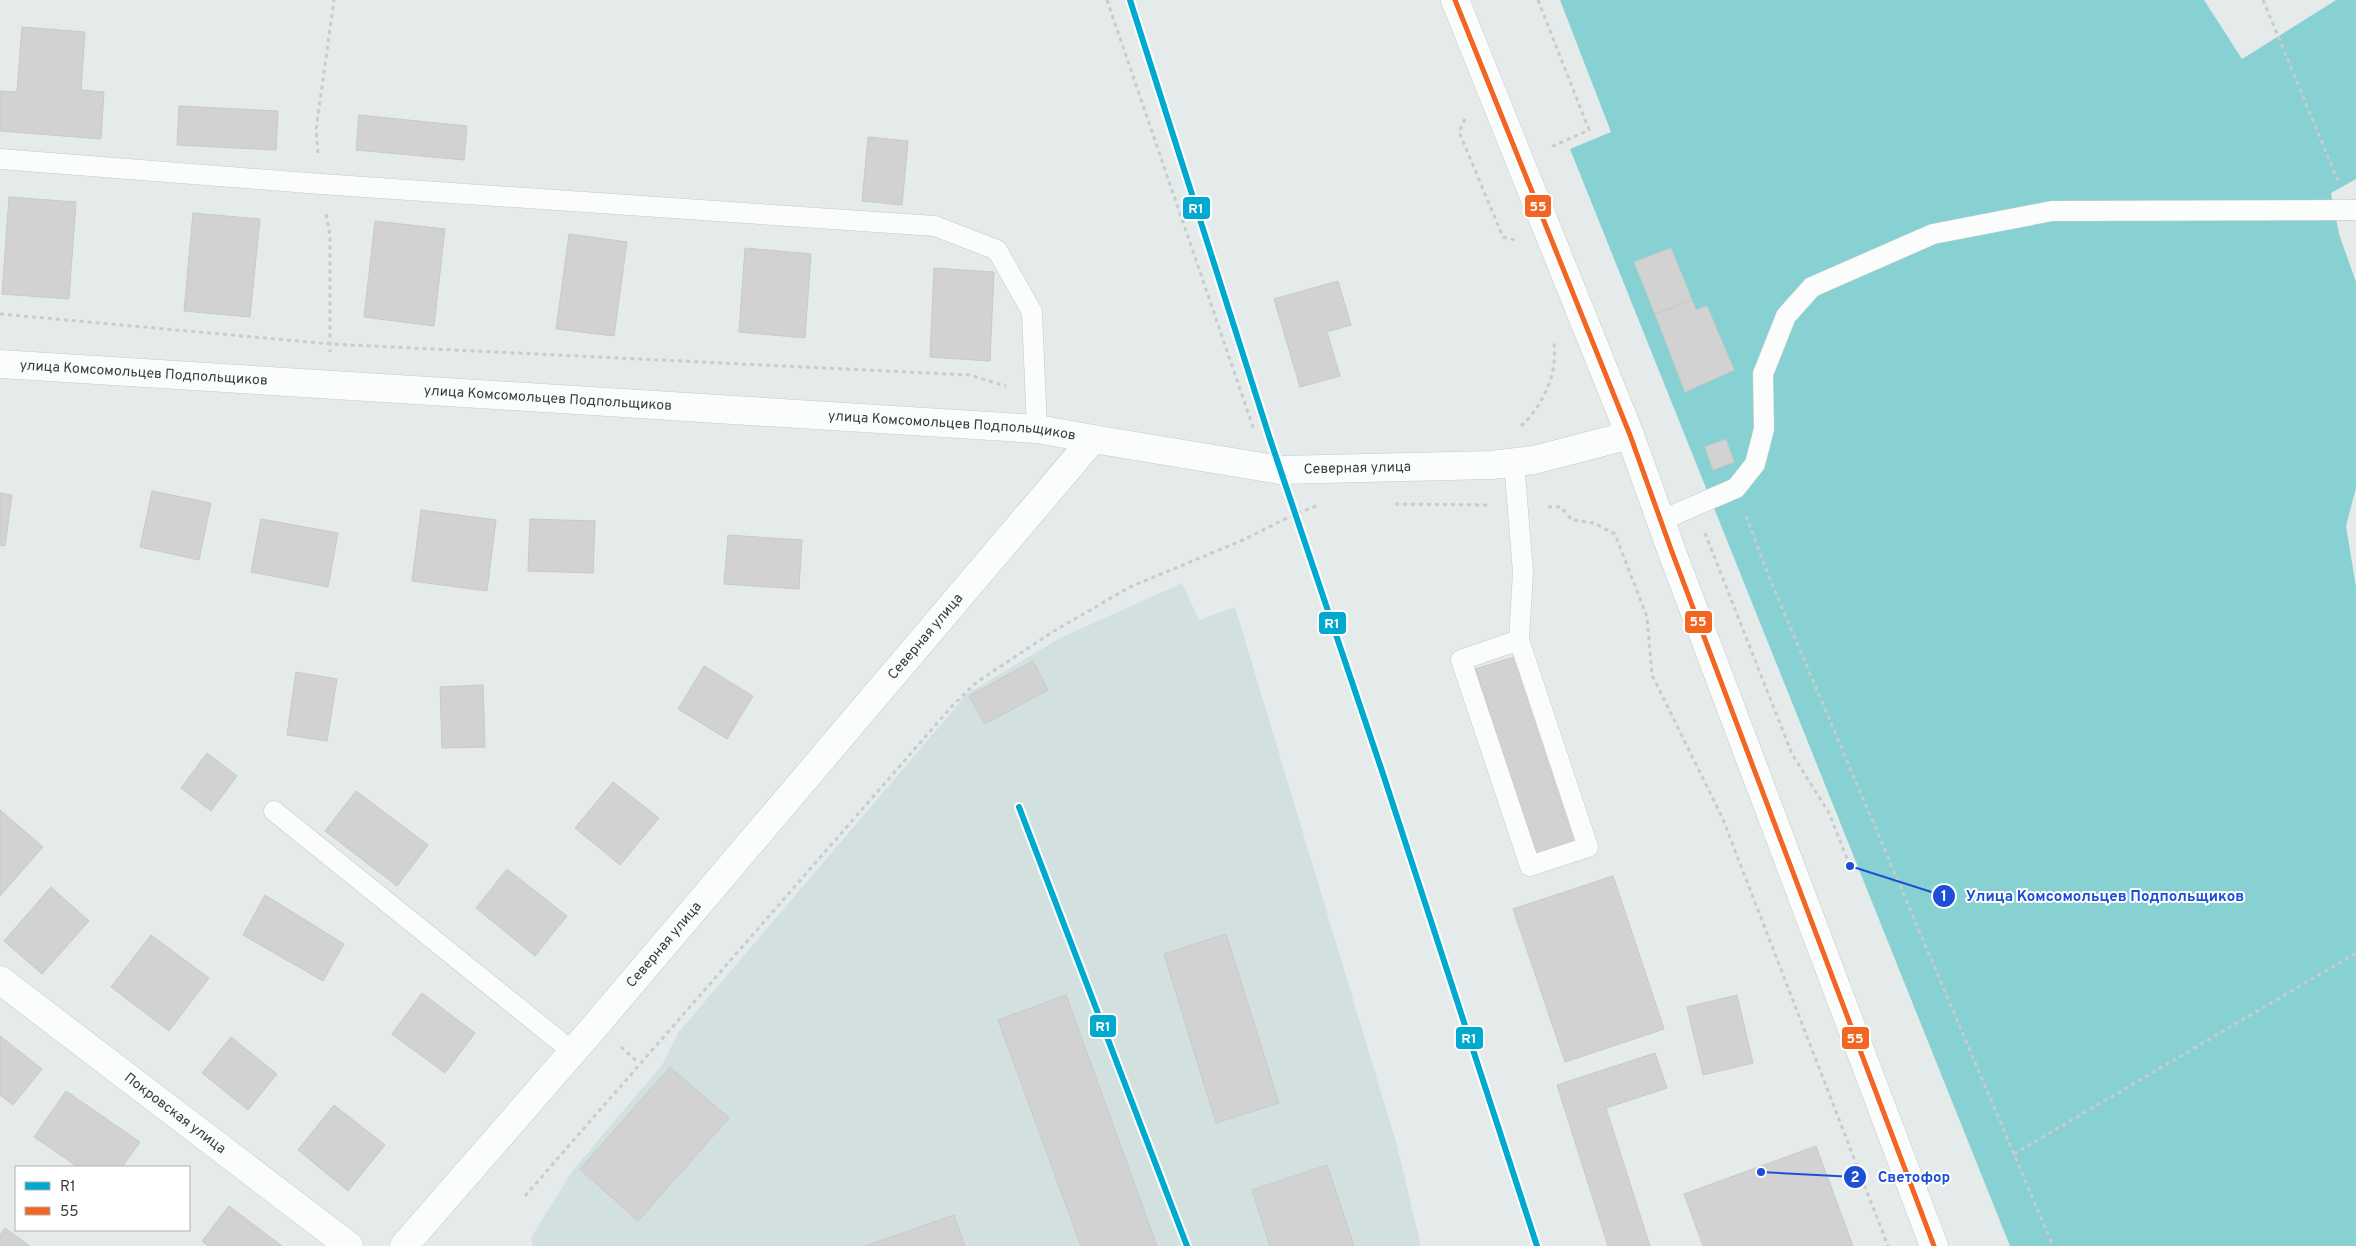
<svg xmlns="http://www.w3.org/2000/svg" width="2356" height="1246" font-family="Overpass,sans-serif">
<style>
.built{fill:#d3e0e0}
.forest{fill:#88d1d3}
.building{fill:#d2d2d3;stroke:#c8c9c9}
.lines{fill:none;stroke-linecap:round;stroke-linejoin:round}
.service-casing{stroke:#c4c9c9;stroke-width:21}
.minor-casing{stroke:#c4c9c9;stroke-width:29}
.tertiary-casing{stroke:#c4c9c9;stroke-width:29}
.secondary-casing{stroke:#c4c9c9;stroke-width:29}
.path{stroke:#cacbcb;stroke-width:3;stroke-dasharray:4 4;stroke-linecap:butt}
.service{stroke:#fbfcfc;stroke-width:20}
.minor{stroke:#fbfcfc;stroke-width:28}
.tertiary{stroke:#fbfcfc;stroke-width:28}
.secondary{stroke:#fbfcfc;stroke-width:28}
.rail-casing{stroke:#d2d4d4;stroke-width:5.5}
.rail{stroke:#fff;stroke-width:4;stroke-dasharray:11;stroke-linecap:butt}
.bus-1-casing{stroke:#fff;stroke-width:9}
.bus-1{stroke:#f26522;stroke-width:5}
.rail-1-casing{stroke:#fff;stroke-width:10}
.rail-1{stroke:#00a9ce;stroke-width:6}
.labels{text-anchor:middle;dominant-baseline:central;stroke-width:4;stroke-linejoin:round;paint-order:stroke}
.street-label{font-size:14px;fill:#393d3d;stroke:#fff}
.leader{fill:none;stroke:#1d4ed8;stroke-width:2}
.callout-dot{fill:#1d4ed8;stroke:#fff;stroke-width:2}
.mark-label{font-size:15px;text-anchor:middle;font-weight:bold;fill:#fff}
.callout-label{font-size:15px;text-anchor:middle;font-weight:bold;fill:#1d4ed8;stroke:#fff;stroke-width:4;stroke-linejoin:round;paint-order:stroke}
.line-badge{stroke:#fff;stroke-width:2}
.badge-label{font-size:14px;text-anchor:middle;font-weight:bold;fill:#fff}
</style>
<rect width="100%" height="100%" fill="#e5ebeb"/>
<polygon class="built" points="1182,583 1199,620 1235,607 1396,1142 1421,1246 533,1246 531,1238 573,1170 662,1065 678,1033 967,694 1060,638"/>
<polygon class="forest" points="1560,0 2204,0 2242,59 2336,0 2356,0 2356,179 2331,193 2339,234 2356,282 2356,488 2346,526 2356,587 2356,1246 2010,1246 1570,149 1611,132"/>
<g class="building">
<polygon points="22,27 85,32 81,90 104,92 101,139 0,131 0,91 17,92"/>
<polygon points="179,106 278,111 276,150 177,145"/>
<polygon points="359,115 467,126 464,160 356,150"/>
<polygon points="868,137 908,141 902,205 862,201"/>
<polygon points="9,197 76,202 69,299 2,294"/>
<polygon points="193,213 260,219 250,317 184,311"/>
<polygon points="375,221 445,229 434,326 364,317"/>
<polygon points="569,234 627,242 614,336 556,329"/>
<polygon points="745,248 811,254 805,338 739,332"/>
<polygon points="1671,248 1692,300 1655,314 1634,262"/>
<polygon points="934,268 994,272 990,361 930,357"/>
<polygon points="1338,281 1351,325 1327,332 1340,376 1300,387 1274,299"/>
<polygon points="1692,300 1696,310 1707,306 1734,370 1685,392 1655,314"/>
<polygon points="1726,439 1734,462 1713,470 1705,447"/>
<polygon points="152,491 211,503 199,560 140,547"/>
<polygon points="0,493 12,495 5,546 0,545"/>
<polygon points="421,510 496,520 487,591 412,581"/>
<polygon points="261,519 338,533 328,587 251,572"/>
<polygon points="530,519 595,521 593,573 528,571"/>
<polygon points="728,535 802,540 799,589 724,584"/>
<polygon points="1514,657 1576,841 1536,854 1475,669"/>
<polygon points="1033,661 1048,690 985,724 969,696"/>
<polygon points="704,666 753,696 727,739 678,709"/>
<polygon points="296,672 337,679 327,741 287,735"/>
<polygon points="483,685 485,747 442,748 440,687"/>
<polygon points="207,753 237,776 211,811 181,788"/>
<polygon points="613,782 659,818 620,865 575,828"/>
<polygon points="356,791 428,845 397,886 325,831"/>
<polygon points="0,810 43,847 0,896"/>
<polygon points="507,869 567,916 535,956 476,908"/>
<polygon points="1613,876 1664,1029 1565,1062 1513,909"/>
<polygon points="51,887 89,921 42,974 4,941"/>
<polygon points="265,895 344,944 323,981 243,935"/>
<polygon points="1226,934 1279,1103 1216,1123 1164,954"/>
<polygon points="151,935 209,978 169,1031 111,987"/>
<polygon points="422,993 475,1033 445,1073 392,1034"/>
<polygon points="1066,995 1157,1246 1081,1246 998,1020"/>
<polygon points="1737,995 1753,1063 1703,1075 1687,1007"/>
<polygon points="0,1036 42,1069 13,1105 0,1095"/>
<polygon points="231,1037 277,1074 248,1110 202,1073"/>
<polygon points="1655,1053 1667,1088 1606,1108 1650,1246 1608,1246 1557,1085"/>
<polygon points="670,1067 729,1118 638,1221 580,1169"/>
<polygon points="66,1091 140,1142 122,1167 78,1167 34,1137"/>
<polygon points="334,1105 385,1145 348,1191 298,1150"/>
<polygon points="1816,1146 1853,1246 1703,1246 1684,1194"/>
<polygon points="1327,1165 1354,1246 1270,1246 1252,1190"/>
<polygon points="229,1206 282,1246 208,1246 202,1241"/>
<polygon points="954,1215 965,1246 865,1246"/>
<polygon points="5,1228 30,1246 0,1246 0,1235"/>
</g>
<g class="lines">
<defs>
<g id="service">
<polyline points="0,159 321,184 935,226 997,250 1032,312 1037,429"/>
<polyline points="1514,462 1523,572 1519,640"/>
<polyline points="1662,520 1736,488 1755,464 1764,429 1763,374 1786,316 1812,287 1933,234 2052,211 2356,210"/>
<polygon points="1519,640 1588,847 1530,866 1461,660"/>
<polyline points="274,811 573,1052"/>
</g>
<g id="minor">
<path id="s1" d="M0 364 1037 429 1093 439"/>
<path id="s2" d="M0 980 349 1246"/>
</g>
<g id="tertiary">
<path id="s3" d="M404 1246 596 1025 1093 439 1280 470 1492 465 1534 460 1630 435"/>
</g>
<polyline id="secondary" points="1455,0 1630,435 1672,552 1934,1246"/>
</defs>
<use href="#service" class="service-casing"/>
<use href="#minor" class="minor-casing"/>
<use href="#tertiary" class="tertiary-casing"/>
<use href="#secondary" class="secondary-casing"/>
<g class="path">
<polyline points="1107,0 1254,430"/>
<polyline points="1538,0 1589,130 1551,147"/>
<polyline points="2263,0 2338,181"/>
<polyline points="1465,119 1459,132 1503,237 1515,240"/>
<polyline points="318,153 316,130 334,0"/>
<polyline points="326,214 330,235 330,352"/>
<polyline points="0,314 331,344 969,375 1006,386"/>
<path d="M1521 426C1543 406 1558 373 1554 343"/>
<polyline points="1395,504 1489,505"/>
<polyline points="1548,507 1561,507 1572,520 1594,523 1615,534 1647,617 1652,675 1722,817 1888,1246"/>
<polyline points="1746,516 1769,577 2053,1246"/>
<polyline points="1705,533 1792,754 1829,813 1850,866"/>
<polyline points="621,1047 639,1063"/>
<polyline points="2014,1154 2356,953"/>
<polyline points="525,1196 953,705 977,682 1054,631 1130,587 1243,540 1295,514 1319,505"/>
</g>
<use href="#service" class="service"/>
<use href="#minor" class="minor"/>
<use href="#tertiary" class="tertiary"/>
<use href="#secondary" class="secondary"/>
<defs>
<polyline id="rail" points="1019,807 1187,1246"/>
</defs>
<use href="#rail" class="rail-casing"/>
<use href="#rail" class="rail"/>
<defs>
<polyline id="bus-1" points="1455,0 1630,435 1672,552 1934,1246"/>
</defs>
<use href="#bus-1" class="bus-1-casing"/>
<use href="#bus-1" class="bus-1"/>
<defs>
<g id="rail-1">
<polyline points="1130,0 1270,439 1383,774 1537,1246"/>
<polyline points="1019,807 1187,1246"/>
</g>
</defs>
<use href="#rail-1" class="rail-1-casing"/>
<use href="#rail-1" class="rail-1"/>
</g>
<g class="labels">
<g class="street-label">
<text stroke="none"><textPath href="#s1" startOffset="144">улица Комсомольцев Подпольщиков</textPath></text>
<text stroke="none"><textPath href="#s1" startOffset="549">улица Комсомольцев Подпольщиков</textPath></text>
<text stroke="none"><textPath href="#s1" startOffset="954">улица Комсомольцев Подпольщиков</textPath></text>
<text stroke="none"><textPath href="#s3" startOffset="1328">Северная улица</textPath></text>
<text stroke="none"><textPath href="#s3" startOffset="802">Северная улица</textPath></text>
<text stroke="none"><textPath href="#s3" startOffset="398">Северная улица</textPath></text>
<text stroke="none"><textPath href="#s2" startOffset="220">Покровская улица</textPath></text>
</g>
</g>
<path class="leader" d="M1850 866L1944 896M1761 1172L1855 1177"/>
<g class="callout-dot">
<circle cx="1850" cy="866" r="5"/>
<circle cx="1761" cy="1172" r="5"/>
<circle cx="1944" cy="896" r="12"/>
<circle cx="1855" cy="1177" r="12"/>
</g>
<g class="mark-label">
<text x="1944" y="901">1</text>
<text x="1855" y="1182">2</text>
</g>
<g class="callout-label">
<text x="2105" y="901">Улица Комсомольцев Подпольщиков</text>
<text x="1914" y="1182">Светофор</text>
</g>
<g class="line-badge">
<rect x="1524" y="194" width="28" height="24" rx="5" fill="#f26522"/>
<rect x="1182" y="196" width="29" height="24" rx="5" fill="#00a9ce"/>
<rect x="1684" y="610" width="29" height="24" rx="5" fill="#f26522"/>
<rect x="1318" y="611" width="29" height="24" rx="5" fill="#00a9ce"/>
<rect x="1089" y="1014" width="28" height="24" rx="5" fill="#00a9ce"/>
<rect x="1841" y="1026" width="29" height="24" rx="5" fill="#f26522"/>
<rect x="1455" y="1026" width="29" height="24" rx="5" fill="#00a9ce"/>
</g>
<g class="badge-label">
<text x="1538" y="211">55</text>
<text x="1196" y="213">R1</text>
<text x="1698" y="626">55</text>
<text x="1332" y="628">R1</text>
<text x="1103" y="1031">R1</text>
<text x="1855" y="1043">55</text>
<text x="1469" y="1043">R1</text>
</g>
<rect x="15" y="1166" width="175" height="65" fill="#ffffff" stroke="#b0b1b1"/>
<rect x="25" y="1182" width="25" height="8" fill="#00a9ce" stroke="#b0b1b1"/>
<text x="60" y="1191" font-size="15" fill="#393d3d">R1</text>
<rect x="25" y="1207" width="25" height="8" fill="#f26522" stroke="#b0b1b1"/>
<text x="60" y="1216" font-size="15" fill="#393d3d">55</text>
</svg>
